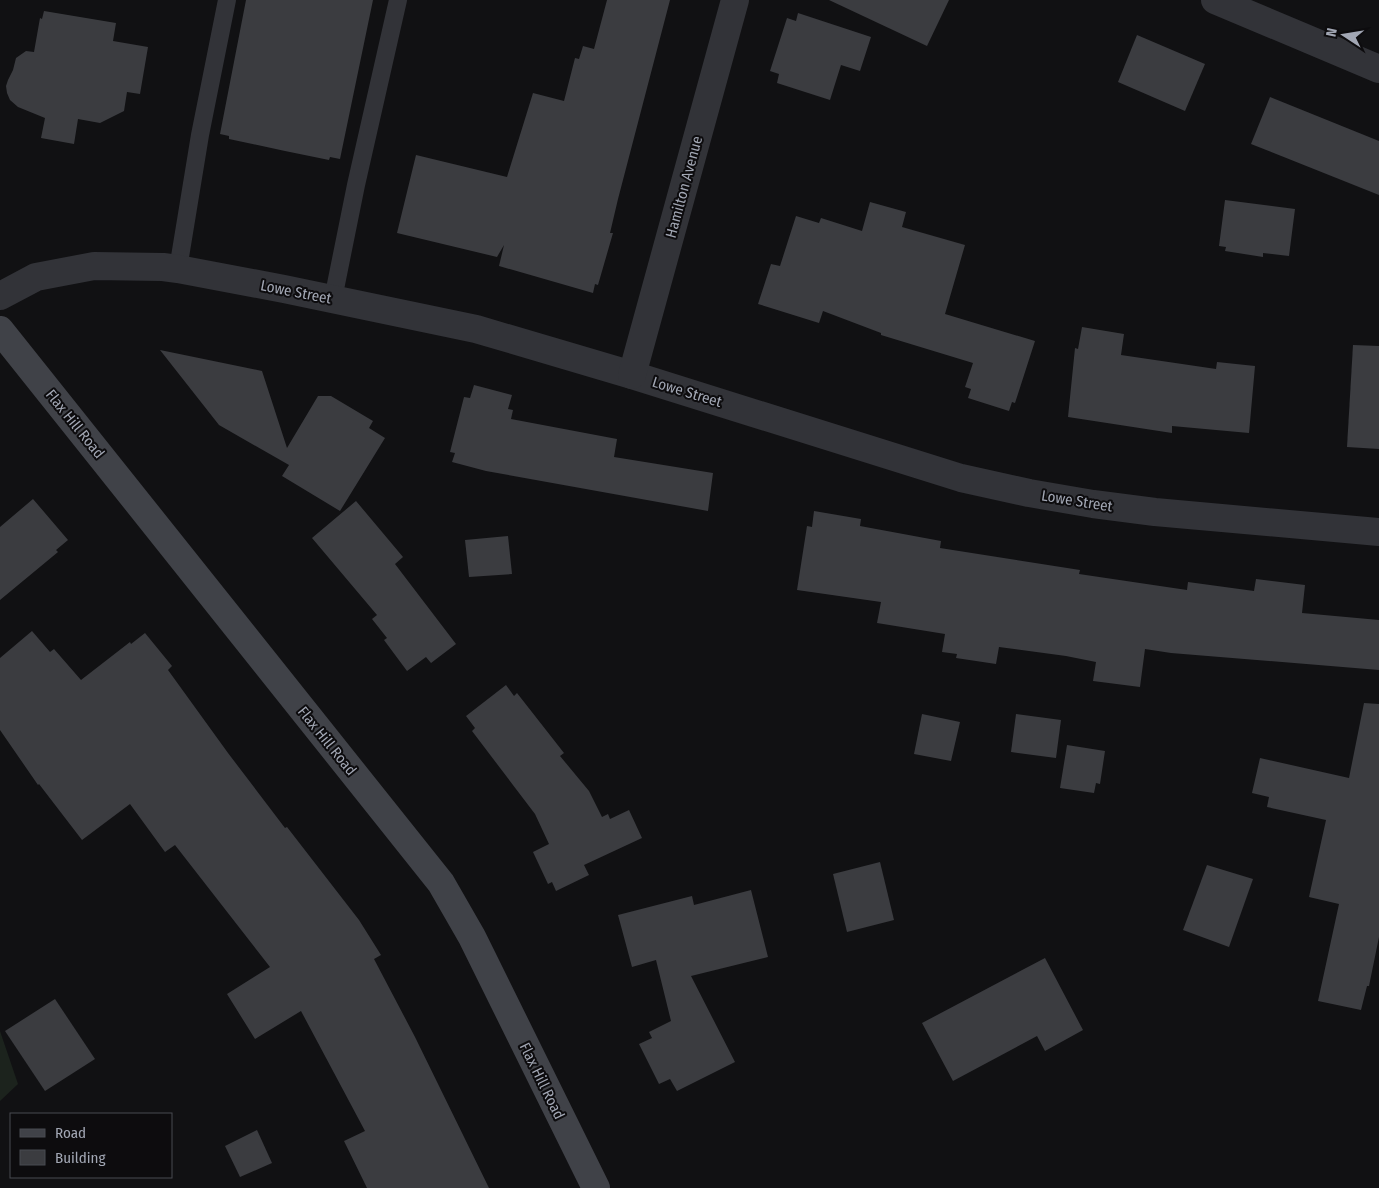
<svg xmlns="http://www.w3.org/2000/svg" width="1379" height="1188" font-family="'Fira Sans Condensed',sans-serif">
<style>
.green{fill:#1c231d}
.building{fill:#3b3c40}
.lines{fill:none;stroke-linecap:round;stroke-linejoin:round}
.service{stroke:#323338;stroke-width:18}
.minor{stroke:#323338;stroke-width:28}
.secondary{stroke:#404248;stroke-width:28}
.labels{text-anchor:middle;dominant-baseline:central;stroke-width:4;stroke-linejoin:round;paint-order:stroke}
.street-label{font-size:15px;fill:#a2a7b4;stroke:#0d0c0e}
</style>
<rect width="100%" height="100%" fill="#111113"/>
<polygon class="green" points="0,1031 18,1084 0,1101"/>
<g class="building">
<polygon points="246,0 373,0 340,159 330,157 329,160 285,151 229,139 229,136 220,134"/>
<polygon points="607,0 670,0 618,199 610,233 613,233 598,285 595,284 593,293 499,266 504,245 497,257 397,233 416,155 507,177 533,93 564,101 575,58 579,59 583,46 594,49"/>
<polygon points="829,0 949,0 927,46"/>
<polygon points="44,11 116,23 113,41 148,47 140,94 127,92 124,111 100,123 78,119 74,144 41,138 45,118 18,107 10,100 7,93 6,86 8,80 13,70 16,58 26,51 34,52 40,18 42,19"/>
<polygon points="798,13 871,37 860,71 841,65 830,100 777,83 779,74 770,71 787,18 796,21"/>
<polygon points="1137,35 1205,64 1185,111 1118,82"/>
<polygon points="1270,97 1379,141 1379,195 1251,144"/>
<polygon points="1225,200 1295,209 1289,256 1263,253 1263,257 1225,251 1226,247 1219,246"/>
<polygon points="870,202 906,212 902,227 965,245 945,314 1035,341 1015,403 1012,402 1009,411 968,398 971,389 965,387 973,363 881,335 881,333 823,311 819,323 758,304 771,264 780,266 796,216 819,223 821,218 862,231"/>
<polygon points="1082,327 1124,334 1121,355 1216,369 1217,362 1255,366 1249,433 1172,426 1172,433 1068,417 1075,348 1078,349"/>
<polygon points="1353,345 1379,346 1379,449 1347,447"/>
<polygon points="160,350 262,371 287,448 318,396 331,396 373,421 369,428 385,438 340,511 282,476 289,465 219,425"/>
<polygon points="474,385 512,395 508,409 513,410 511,419 617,439 614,457 713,473 708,511 486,471 452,462 455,453 450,452 464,397 470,398"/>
<polygon points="33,499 68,540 56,550 58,552 0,600 0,527"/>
<polygon points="356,501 403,557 395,564 456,644 431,663 426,657 407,671 384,640 387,638 372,619 377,615 312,538"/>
<polygon points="814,511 861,519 860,526 941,541 940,548 1080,570 1079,574 1187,590 1188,582 1254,591 1256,579 1305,585 1302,613 1379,620 1379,670 1171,653 1145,649 1140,687 1093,681 1096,662 1066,656 999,647 996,664 956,658 957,654 942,652 945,634 877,623 881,602 797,590 807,526 812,527"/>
<polygon points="508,536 512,574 469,577 465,540"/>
<polygon points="32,631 50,652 54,649 81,680 130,642 131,644 145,633 172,666 168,670 228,753 285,828 287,827 359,920 381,955 374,959 415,1037 489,1188 367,1188 344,1141 365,1131 301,1011 255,1039 227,994 270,967 175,845 165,852 130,804 82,840 39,784 38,785 0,730 0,658"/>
<polygon points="506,685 514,696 517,693 564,753 560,756 589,791 602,817 608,814 610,819 629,810 642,838 584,865 589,875 556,891 552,882 548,884 533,852 549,844 535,814 472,731 475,728 466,716"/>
<polygon points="1364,703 1379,704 1379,937 1369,986 1367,986 1361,1010 1318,1001 1339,904 1309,897 1326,820 1267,807 1269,797 1252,793 1260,758 1349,778"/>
<polygon points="922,714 960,722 951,761 914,754"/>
<polygon points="1016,714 1061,720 1056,758 1011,752"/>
<polygon points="1067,745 1105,751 1100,784 1096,783 1094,793 1060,788"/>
<polygon points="880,862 894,920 847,932 833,874"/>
<polygon points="1207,865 1253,879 1229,947 1183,930"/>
<polygon points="751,890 768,957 691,976 735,1062 677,1091 670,1079 659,1084 639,1044 652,1038 649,1032 671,1021 656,960 632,967 618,915 692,896 694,905"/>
<polygon points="1045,958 1083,1030 1045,1051 1037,1036 953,1081 922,1023"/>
<polygon points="55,999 95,1059 45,1091 5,1031"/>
<polygon points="257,1130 272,1163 240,1177 225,1146"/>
</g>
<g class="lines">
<g class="service">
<polyline points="178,269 200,135 227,0"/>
<polyline points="333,299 356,185 398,0"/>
</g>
<g class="minor">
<polyline points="1215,0 1379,69"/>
<polyline points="0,296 36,277 94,266 163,267 178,269 284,289 476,329 632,375 961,478 1029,493 1093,504 1155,512 1379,532"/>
<polyline points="632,375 735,0"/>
</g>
<polyline class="secondary" points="0,330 441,883 472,937 596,1188"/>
</g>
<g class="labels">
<g class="street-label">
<text transform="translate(684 187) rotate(-75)">Hamilton Avenue</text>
<text transform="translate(296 292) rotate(11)">Lowe Street</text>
<text transform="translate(687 392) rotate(17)">Lowe Street</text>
<text transform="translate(75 424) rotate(51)">Flax Hill Road</text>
<text transform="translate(1077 501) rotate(9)">Lowe Street</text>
<text transform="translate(327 741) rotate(51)">Flax Hill Road</text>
<text transform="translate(542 1081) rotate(64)">Flax Hill Road</text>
</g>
</g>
<rect x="10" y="1113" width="162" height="65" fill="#0d0c0e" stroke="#494a50"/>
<rect x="20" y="1129" width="25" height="8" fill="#404248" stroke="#494a50"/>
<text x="55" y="1138" font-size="15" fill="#a2a7b4">Road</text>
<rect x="20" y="1150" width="25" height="15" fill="#3b3c40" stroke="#494a50"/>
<text x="55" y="1163" font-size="15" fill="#a2a7b4">Building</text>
<g transform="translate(1344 35) rotate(282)" stroke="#0d0c0e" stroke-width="4" paint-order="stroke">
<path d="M0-4L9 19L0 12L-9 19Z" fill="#a2a7b4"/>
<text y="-8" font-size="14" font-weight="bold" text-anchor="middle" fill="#a2a7b4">N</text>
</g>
</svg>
